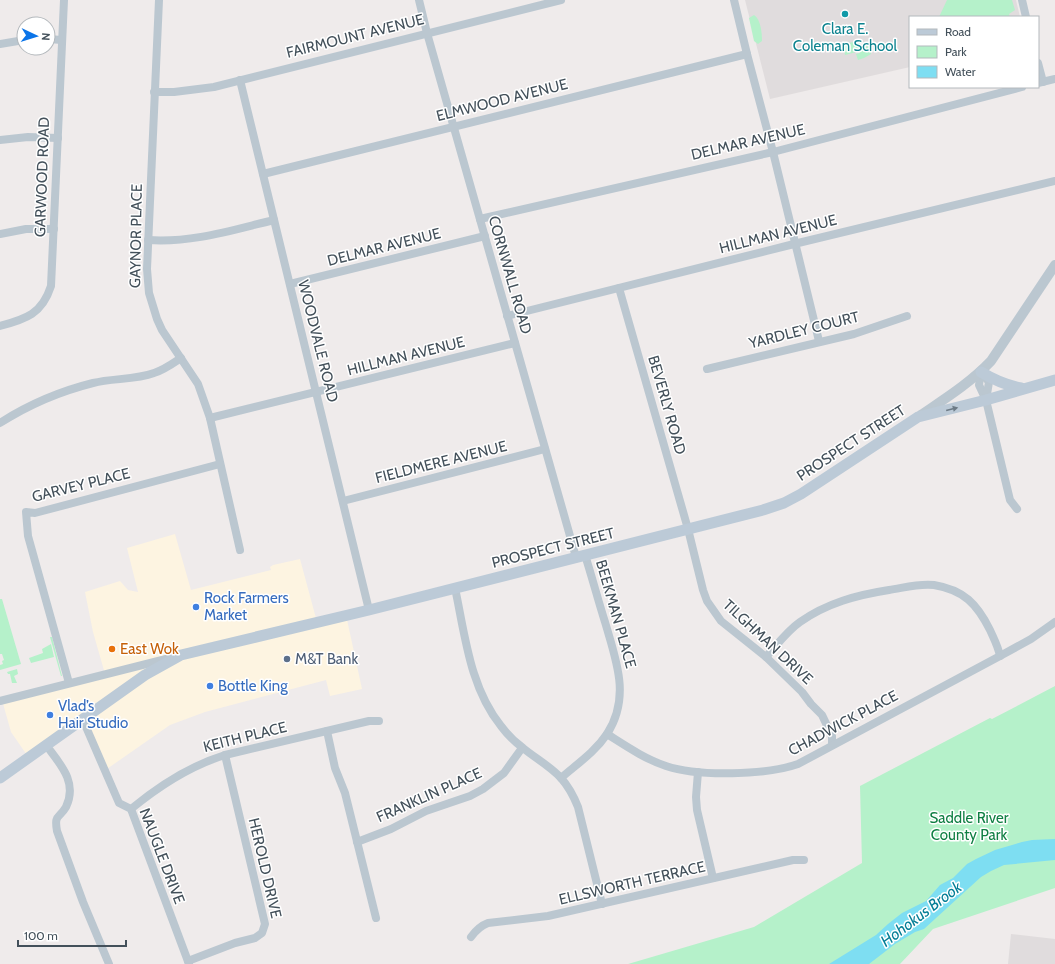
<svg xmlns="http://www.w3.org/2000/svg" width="1055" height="964" font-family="Cabin,sans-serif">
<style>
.commercial{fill:#fdf4e1}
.education{fill:#e0dcdd}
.green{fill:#b5f1ca}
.water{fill:#7edef2}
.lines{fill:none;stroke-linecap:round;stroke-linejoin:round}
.minor{stroke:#bbc7d0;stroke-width:8}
.tertiary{stroke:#bbc7d0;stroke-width:10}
.secondary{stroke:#bccad7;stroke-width:11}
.oneway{fill:#6d7b86}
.culture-dot{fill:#0f9aa8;stroke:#fff;stroke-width:1.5}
.shop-dot{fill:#3f7fe0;stroke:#fff;stroke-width:1.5}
.food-dot{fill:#e8710a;stroke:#fff;stroke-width:1.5}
.service-dot{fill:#5c6f8a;stroke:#fff;stroke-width:1.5}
.labels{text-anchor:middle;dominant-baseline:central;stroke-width:3;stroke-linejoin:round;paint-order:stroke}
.culture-label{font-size:15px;fill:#0d838f;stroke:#fff}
.street-label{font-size:15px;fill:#43505a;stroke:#fff}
.shop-label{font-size:15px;fill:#366cbe;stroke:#fff;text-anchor:start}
.food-label{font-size:15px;fill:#c56008;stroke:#fff;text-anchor:start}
.service-label{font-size:15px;fill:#4e5e75;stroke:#fff;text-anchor:start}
.park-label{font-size:15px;fill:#0f7f43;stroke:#fff}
.water-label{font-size:16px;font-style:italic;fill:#047e96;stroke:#fff}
</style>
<rect width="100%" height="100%" fill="#efebeb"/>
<polygon class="commercial" points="175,534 191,590 271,570 270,567 273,565 300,559 317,622 346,615 362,689 330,696 326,680 205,712 170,725 104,771 83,720 29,758 11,732 2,700 105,674 93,632 85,592 120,581 128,590 138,592 127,548"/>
<g class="education">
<polygon points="745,0 1016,0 1020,17 910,17 910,67 770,99"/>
<polygon points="1011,934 1055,939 1055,964 1008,964"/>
</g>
<g class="green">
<polygon points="947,0 1012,0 1015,10 1009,14 1010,17 939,17"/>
<path d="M754 15C761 19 762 34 762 41L758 44 754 41 749 18Z"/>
<polygon points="859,41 861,48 869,46 871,54 864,58 858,60 856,54 860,53 860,51 845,55 843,44"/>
<polygon points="0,599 2,599 21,664 0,670 0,665 3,664 2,661 4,660 2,654 0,654"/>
<polygon points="50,637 52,637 62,676 61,676"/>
<polygon points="51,644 54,657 31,663 29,658 43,653 42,649"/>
<polygon points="17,669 18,674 14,676 17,683 12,683 10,674 8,674 7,672"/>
<polygon points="1055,686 1055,888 933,929 900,964 628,964 754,927 862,863 860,786 990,718 992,719"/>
</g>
<polygon class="water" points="1055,839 1055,860 1004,865 991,871 981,877 924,929 915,932 895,944 869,964 829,964 876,935 888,924 902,913 926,901 940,885 953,878 967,864 976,859 995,850 1022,842 1032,840"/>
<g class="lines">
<g class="minor">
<polyline points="159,0 147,269 149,293 157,319 162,330 198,384 210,418 240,550"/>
<polyline points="419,0 427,33 576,557"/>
<polyline points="734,0 747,54 773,152 819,341"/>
<polyline points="1022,0 1026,17"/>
<polyline points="48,39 62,40"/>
<polyline points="0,44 24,40"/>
<polyline points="1038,63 1043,82"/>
<polyline points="240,80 369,610"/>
<polyline points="1038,83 1055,79"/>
<polyline points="154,92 174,92 214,87 561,0"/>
<polyline points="0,140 28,137 58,138"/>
<polyline points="263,174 747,54"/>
<polyline points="480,219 773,152 1022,87"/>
<polyline points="0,234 26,229 54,229"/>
<path d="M148 240C192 243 232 230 274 220"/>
<polyline points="290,284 485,236"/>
<polyline points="619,288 688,529 703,590 707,601 721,621 766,657 802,692 811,704 822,715 832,736 832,745"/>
<polyline points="507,316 794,244 1055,181"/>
<path d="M0 326C26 319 42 314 51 286L64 0"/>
<polyline points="707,369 854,334 907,316"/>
<polyline points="981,372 979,385 986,400 1010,500 1017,509"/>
<polyline points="983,375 989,382 986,400"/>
<polyline points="210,418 515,343"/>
<path d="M0 423C28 405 61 391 93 383 113 378 135 380 154 373 164 370 172 364 181 358"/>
<polyline points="343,501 545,449"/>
<path d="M455 588C465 635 470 688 501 726 507 734 515 742 523 748 535 758 550 766 561 778 569 787 574 797 578 807L602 904"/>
<path d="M766 657C777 645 787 631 800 622 827 603 857 595 889 590 903 588 919 583 934 585 964 590 977 604 990 630 994 639 998 646 1000 656"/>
<polyline points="69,683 28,536 26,512 35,513 220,464"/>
<polyline points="0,701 170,658"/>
<polyline points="83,720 119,803 131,809 189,964"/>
<polyline points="327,731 335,768 345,793 376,918"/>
<path d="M607 734C626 746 645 759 666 766 698 777 767 775 798 764L1000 656 1031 639 1055 622"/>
<path d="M46 745C60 764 78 782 66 807 59 819 54 814 57 831L83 902 109 964"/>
<polyline points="698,772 696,797 697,810 713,878"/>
<path d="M561 778C577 764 595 752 607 734 631 697 616 660 605 622 598 600 592 577 585 555"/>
<path d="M131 809C159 786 189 766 225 755L369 721H379"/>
<polyline points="357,842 391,829 426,811 470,796 483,789 504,773 522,748"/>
<path d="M471 937C476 930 480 926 488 923L548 916 793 860H804"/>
<polyline points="188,961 235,943 255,938 262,933 265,924 225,755"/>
</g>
<path class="tertiary" d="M921 415C946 398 970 383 991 361L1055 265"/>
<g class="secondary">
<path d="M981 372C994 380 1005 385 1021 388"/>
<polyline points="0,778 145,675 181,655 369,610 763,510 784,503 801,494 918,417 986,400 1055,380"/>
</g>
</g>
<defs><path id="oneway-solid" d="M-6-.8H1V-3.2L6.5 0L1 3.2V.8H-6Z"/></defs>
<use class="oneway" href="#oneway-solid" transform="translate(952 409) rotate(-14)"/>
<circle class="culture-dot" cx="845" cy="14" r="4"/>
<g class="shop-dot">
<circle cx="196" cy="607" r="4"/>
<circle cx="210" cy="686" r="4"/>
<circle cx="50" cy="715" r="4"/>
</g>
<circle class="food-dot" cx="112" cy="649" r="4"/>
<circle class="service-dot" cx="287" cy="659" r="4"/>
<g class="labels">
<g class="culture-label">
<text x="845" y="29">Clara E.<tspan x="845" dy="17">Coleman School</tspan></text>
</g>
<g class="street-label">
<text transform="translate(355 36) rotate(-14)">FAIRMOUNT AVENUE</text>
<text transform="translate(502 100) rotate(-14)">ELMWOOD AVENUE</text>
<text transform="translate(748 142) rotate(-13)">DELMAR AVENUE</text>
<text transform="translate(42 177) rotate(-88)">GARWOOD ROAD</text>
<text transform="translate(778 234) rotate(-14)">HILLMAN AVENUE</text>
<text transform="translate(136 236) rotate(-89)">GAYNOR PLACE</text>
<text transform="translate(384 247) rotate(-14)">DELMAR AVENUE</text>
<text transform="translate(510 275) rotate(74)">CORNWALL ROAD</text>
<text transform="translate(804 330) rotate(-14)">YARDLEY COURT</text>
<text transform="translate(318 341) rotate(76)">WOODVALE ROAD</text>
<text transform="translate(406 356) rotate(-14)">HILLMAN AVENUE</text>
<text transform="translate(667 405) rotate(74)">BEVERLY ROAD</text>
<text transform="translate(851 443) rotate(-33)">PROSPECT STREET</text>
<text transform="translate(441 462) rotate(-14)">FIELDMERE AVENUE</text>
<text transform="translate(81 485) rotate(-14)">GARVEY PLACE</text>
<text transform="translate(553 548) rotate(-14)">PROSPECT STREET</text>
<text transform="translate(616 614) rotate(74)">BEEKMAN PLACE</text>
<text transform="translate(768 642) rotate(43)">TILGHMAN DRIVE</text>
<text transform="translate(843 723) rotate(-28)">CHADWICK PLACE</text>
<text transform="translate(245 737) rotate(-14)">KEITH PLACE</text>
<text transform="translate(429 795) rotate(-24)">FRANKLIN PLACE</text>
<text transform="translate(162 856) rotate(69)">NAUGLE DRIVE</text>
<text transform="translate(265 868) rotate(77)">HEROLD DRIVE</text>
<text transform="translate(632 883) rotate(-13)">ELLSWORTH TERRACE</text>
</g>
<g class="shop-label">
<text x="204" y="598">Rock Farmers<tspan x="204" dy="17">Market</tspan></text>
<text x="218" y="686">Bottle King</text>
<text x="58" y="706">Vlad’s<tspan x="58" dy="17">Hair Studio</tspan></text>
</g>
<g class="food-label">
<text x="120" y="649">East Wok</text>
</g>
<g class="service-label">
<text x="295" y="659">M&amp;T Bank</text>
</g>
<g class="park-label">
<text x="969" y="818">Saddle River<tspan x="969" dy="17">County Park</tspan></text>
</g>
<g class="water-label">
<text transform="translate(921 914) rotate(-37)">Hohokus Brook</text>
</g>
</g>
<rect x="909" y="16" width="130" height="72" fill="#ffffff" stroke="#b4b9bd"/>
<rect x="917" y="29" width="20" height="6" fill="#bccad7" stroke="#b4b9bd"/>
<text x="945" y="36" font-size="12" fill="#43505a">Road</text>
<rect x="917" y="46" width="20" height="12" fill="#b5f1ca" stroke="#b4b9bd"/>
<text x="945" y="56" font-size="12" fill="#43505a">Park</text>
<rect x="917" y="66" width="20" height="12" fill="#7edef2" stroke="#b4b9bd"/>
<text x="945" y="76" font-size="12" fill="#43505a">Water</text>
<g transform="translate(36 36) rotate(94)"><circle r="19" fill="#ffffff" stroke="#b4b9bd"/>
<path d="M0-3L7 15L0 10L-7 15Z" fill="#0b74e8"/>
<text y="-6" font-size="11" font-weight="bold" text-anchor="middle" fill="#43505a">N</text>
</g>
<path d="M18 940v6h108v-6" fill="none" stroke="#43505a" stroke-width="2"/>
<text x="24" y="940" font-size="12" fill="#43505a" stroke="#ffffff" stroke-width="3" paint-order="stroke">100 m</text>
</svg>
